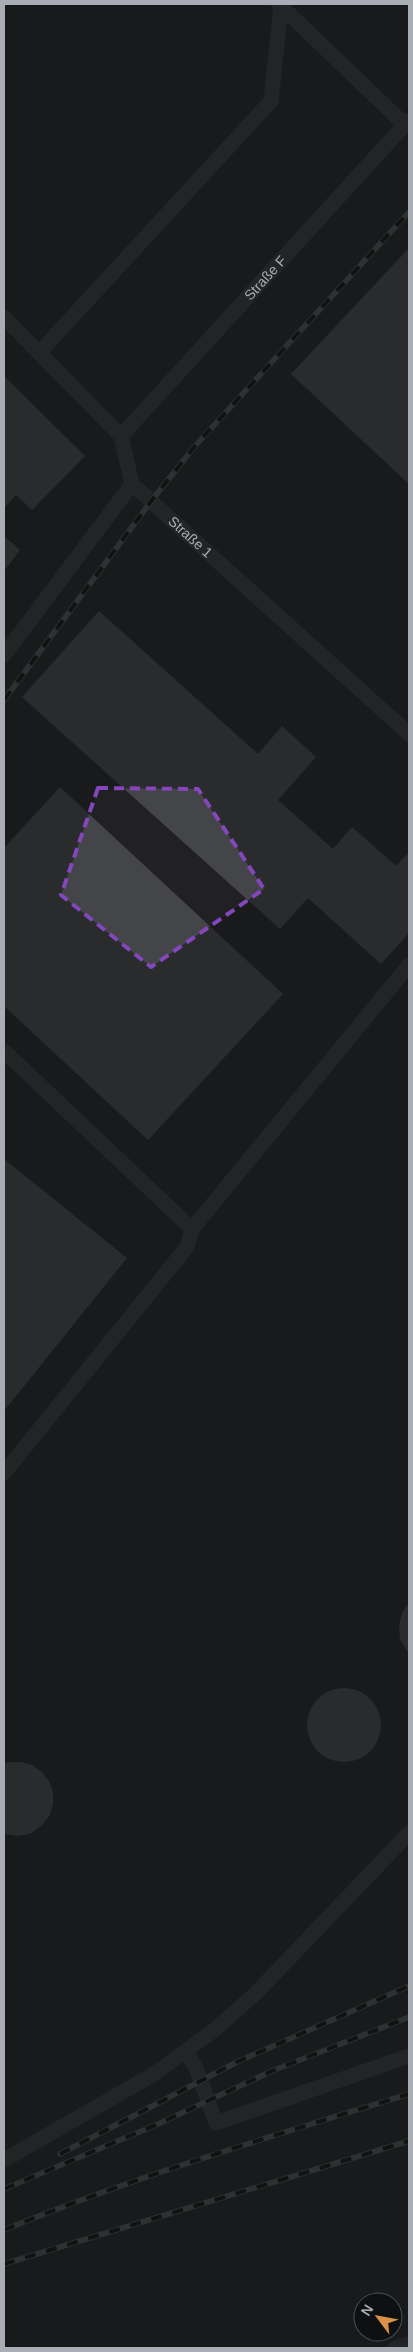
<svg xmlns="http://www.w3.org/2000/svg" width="413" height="2352" font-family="Helvetica,sans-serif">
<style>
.built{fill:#212123;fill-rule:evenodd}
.building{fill:#444548}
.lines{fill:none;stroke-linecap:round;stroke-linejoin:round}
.service{stroke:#36373a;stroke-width:15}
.rail-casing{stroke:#4f5255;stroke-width:5.5}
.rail{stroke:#0f1011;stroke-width:4;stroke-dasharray:11;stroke-linecap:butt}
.marked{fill:none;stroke:#8446bd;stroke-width:4;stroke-dasharray:10 6;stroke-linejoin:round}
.labels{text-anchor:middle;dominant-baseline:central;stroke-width:4;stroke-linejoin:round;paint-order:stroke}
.street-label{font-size:14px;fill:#a8aeb4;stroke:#0f1011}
</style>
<rect width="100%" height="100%" fill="#141516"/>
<path class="built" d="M4 4H409V2348H4ZM363 2302H393V2332H363Z"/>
<g class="building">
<polygon points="409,248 409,484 291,374"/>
<polygon points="4,376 85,456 32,510 16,495 4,508"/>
<polygon points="4,536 20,550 4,571"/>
<polygon points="99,611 258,754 282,726 316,757 278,800 333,849 352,827 396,866 407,854 409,856 409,933 381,964 308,898 280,929 22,697"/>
<polygon points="60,787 283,994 148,1140 4,1006 4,848"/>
<polygon points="4,1159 127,1258 4,1411"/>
<polygon points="409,1603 409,1654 400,1639 399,1626 402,1613"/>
<circle cx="344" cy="1725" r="37"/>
<polygon points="10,1762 22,1762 32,1765 42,1772 49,1781 53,1792 53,1804 50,1815 42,1825 32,1833 19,1836 4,1834 4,1764"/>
</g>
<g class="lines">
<g class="service">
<polyline points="279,4 405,125"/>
<path id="s1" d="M4 317 121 436 132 484 409 734"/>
<polyline points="39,353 271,101 281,6"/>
<path id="s2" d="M121 436 409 120"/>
<polyline points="4,655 132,484"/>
<polyline points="4,1051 192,1229"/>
<polyline points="4,1473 187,1247 192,1229 409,965"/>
<polyline points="186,2052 196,2068 216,2123 409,2056"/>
<polyline points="4,2160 154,2074 213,2031 256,1993 409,1833"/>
<polyline points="395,2348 409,2344"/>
</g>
<defs>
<g id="rail">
<polyline points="4,700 152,500 195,446 409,212"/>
<polyline points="60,2154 237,2062 409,1986"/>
<polyline points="4,2189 158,2124 272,2071 409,2017"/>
<path d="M4 2230C136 2176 273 2136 409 2094"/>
<polyline points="4,2264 409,2141"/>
</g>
</defs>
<use href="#rail" class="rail-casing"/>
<use href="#rail" class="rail"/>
</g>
<path d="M0 0H413V2352H0ZM98 788 198 789 264 889 151 967 61 895Z" fill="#141516" fill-opacity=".55" fill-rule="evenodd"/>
<path class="marked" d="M98 788 198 789 264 889 151 967 61 895Z"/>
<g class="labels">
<g class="street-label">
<text stroke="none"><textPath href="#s2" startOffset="214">Straße F</textPath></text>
<text stroke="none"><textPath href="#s1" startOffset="295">Straße 1</textPath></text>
</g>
</g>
<rect width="413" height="2352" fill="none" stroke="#a8aeb4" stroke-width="10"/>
<g transform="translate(378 2317) rotate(302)"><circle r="24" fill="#0f1011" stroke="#4c4f52"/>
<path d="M0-4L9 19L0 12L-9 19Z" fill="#da9248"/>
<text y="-8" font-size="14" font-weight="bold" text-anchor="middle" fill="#a8aeb4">N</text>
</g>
</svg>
